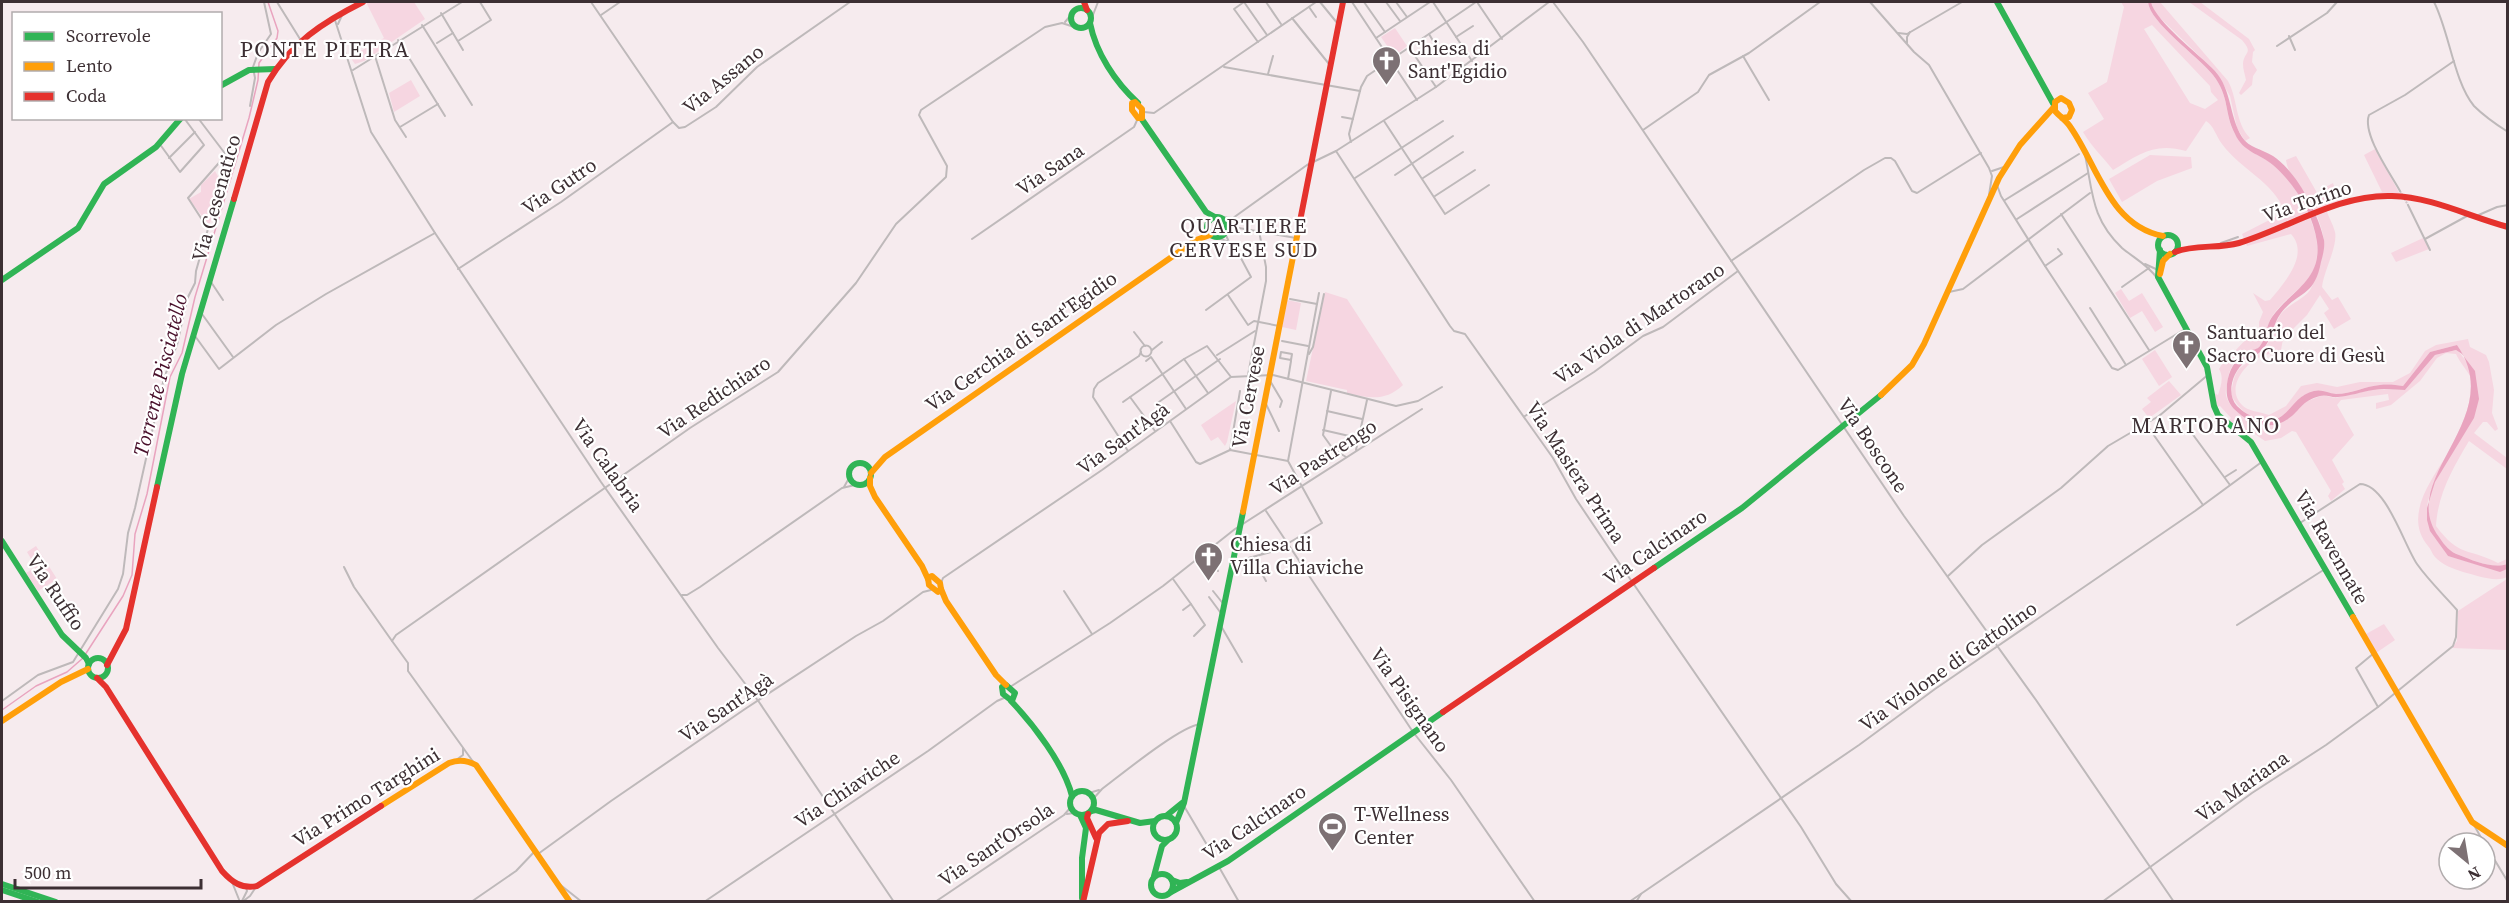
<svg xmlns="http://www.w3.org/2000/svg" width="2509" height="903" font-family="'Source Serif 4',serif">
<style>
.green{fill:#f6d6e1;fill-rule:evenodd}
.water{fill:#e9a4bf}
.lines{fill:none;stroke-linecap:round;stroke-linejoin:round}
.stream{stroke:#e9a4bf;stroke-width:1.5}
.street-tunnel{stroke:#d1c5c9;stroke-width:2;stroke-dasharray:2 1;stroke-linecap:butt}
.street{stroke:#beb9ba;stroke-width:2}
.fast{stroke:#30b455;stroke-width:6}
.slow{stroke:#ff9f0a;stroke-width:6}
.jam{stroke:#e5322d;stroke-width:6}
.labels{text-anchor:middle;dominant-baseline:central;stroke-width:4.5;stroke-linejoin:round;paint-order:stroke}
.poi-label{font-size:20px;fill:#3c2f33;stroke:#fff;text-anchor:start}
.street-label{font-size:20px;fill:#3c2f33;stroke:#fff}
.neighbourhood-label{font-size:21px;letter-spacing:1.5px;fill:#3c2f33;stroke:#fff}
.water-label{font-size:21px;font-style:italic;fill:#49102b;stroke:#fff}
.quarter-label{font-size:22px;letter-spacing:1.5px;fill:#3c2f33;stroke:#fff}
</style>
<rect width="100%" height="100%" fill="#f6ebee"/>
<g class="green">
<polygon points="366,2 414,2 425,19 364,61 355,64 350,57 384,38"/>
<path d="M2121 2H2148C2150 23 2198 56 2213 75 2230 97 2224 114 2235 134 2243 149 2256 154 2270 162 2292 176 2314 218 2317 243 2321 285 2288 290 2271 318 2266 327 2267 339 2259 347 2253 353 2243 355 2236 361 2230 368 2229 372 2228 381 2227 385 2225 391 2226 395 2229 410 2247 419 2259 424L2288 419 2303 403 2323 395 2335 398 2375 389 2405 390 2435 355 2456 350C2462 354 2463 358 2468 363 2509 407 2428 465 2427 510 2427 527 2439 543 2448 556L2500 571 2507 569V577C2495 583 2476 575 2463 572 2454 569 2442 565 2435 557 2432 554 2431 549 2428 546 2390 500 2474 442 2475 394 2475 376 2463 369 2456 354L2446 353 2437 358 2420 381 2391 405 2376 409V403L2389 400 2388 394 2341 400 2337 405 2354 435 2332 460 2344 482 2342 484 2345 489 2331 501 2328 496 2331 491 2296 432 2292 431 2281 438 2265 441 2249 430 2245 434 2228 421 2231 418 2220 406 2216 407 2214 393 2218 395C2221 386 2224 377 2219 369L2230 351 2233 353 2251 334 2259 330V322L2263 312 2253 293 2265 301 2270 300C2284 283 2310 255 2291 234L2247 246 2242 234 2285 212C2273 181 2241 170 2222 144 2216 136 2214 126 2206 121L2186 151C2155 142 2139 154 2113 170 2103 157 2091 146 2083 132L2104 119 2088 93 2107 82 2124 7ZM2152 25 2210 86 2211 92 2218 100 2205 109 2190 103 2144 29Z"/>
<path d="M2151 2H2160L2228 81C2238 99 2235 123 2250 138L2245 141 2237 128 2230 96 2216 72 2155 13Z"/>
<path d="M2189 2H2200L2249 39 2255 50 2253 52 2252 62 2257 70 2253 76 2252 85 2241 95 2239 93 2246 80C2245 75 2243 69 2243 64 2244 51 2254 54 2242 40Z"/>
<polygon points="1395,28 1407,46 1394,56 1381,37"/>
<polygon points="411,80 420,96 394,112 389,93"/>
<path d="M2375 149 2401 196 2384 195 2326 209C2328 216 2333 224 2335 232 2338 246 2324 270 2322 287L2332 300 2338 297 2351 319 2334 329 2324 313 2329 309 2320 295 2307 315 2283 339 2281 350C2273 354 2265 354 2258 358 2243 366 2226 389 2242 405 2247 411 2261 412 2269 415L2286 406 2301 386 2317 383 2337 387 2360 382H2393L2410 373 2425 351 2436 345 2468 339 2470 347 2486 355 2489 362 2494 390 2492 413 2498 429 2495 431 2487 422H2483L2474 433 2507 458V469L2469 441C2453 468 2438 493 2436 526 2460 558 2467 547 2498 563L2507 559V564C2493 569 2474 561 2459 555 2450 552 2445 546 2439 538 2395 478 2509 419 2457 345L2430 352 2403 386C2396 385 2388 384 2380 385 2365 386 2349 395 2334 394 2322 393 2321 389 2307 394 2298 397 2292 410 2283 415 2263 429 2239 413 2231 394 2236 362 2240 371 2261 352 2272 342 2272 329 2279 317 2287 304 2302 301 2310 290 2315 283 2325 251 2324 242 2323 228 2315 210 2309 199 2301 185 2288 176 2286 160L2296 156 2320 198 2326 195 2322 189 2333 183 2339 201 2382 192 2364 155Z"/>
<polygon points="2150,155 2191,157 2192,168 2157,181 2122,202 2109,179"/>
<polygon points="215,171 224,188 209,225 189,199 201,192 201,185"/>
<polygon points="2423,238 2429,249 2396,262 2391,253"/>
<polygon points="2121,289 2129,301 2142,293 2163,327 2155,332 2142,311 2130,318 2115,293"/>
<path d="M1325 292 1347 299 1403 385C1385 402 1369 398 1347 393V390L1306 381Z"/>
<polygon points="1287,300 1301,303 1296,330 1282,327"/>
<polygon points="2155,350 2172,377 2159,386 2142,359"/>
<polygon points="2169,381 2181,395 2149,418 2142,409 2151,402 2147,398"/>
<polygon points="1236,401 1227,442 1225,446 1218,437 1211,441 1201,425"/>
<polygon points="36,546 57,579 38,591 26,573 36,567 27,552"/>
<polygon points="2507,579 2507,650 2452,648 2457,641 2458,611"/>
<polygon points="2384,624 2395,640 2376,653 2366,634"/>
</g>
<path class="water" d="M2148 2H2151C2155 21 2200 55 2215 71 2232 90 2229 116 2242 137 2249 148 2262 149 2273 156 2296 171 2318 212 2324 240 2325 247 2323 255 2321 262 2314 298 2299 290 2281 313 2272 325 2273 338 2263 349 2258 355 2251 358 2245 362 2232 372 2226 394 2237 406 2243 412 2249 415 2256 418 2289 429 2289 396 2314 391 2322 389 2328 393 2336 394 2351 394 2366 386 2380 385 2388 384 2396 385 2403 386L2430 352 2457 345C2509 419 2395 478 2439 537 2445 546 2450 552 2459 555 2474 561 2493 569 2507 564V569L2500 572 2448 556 2430 531 2427 520V508L2435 482 2474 418 2479 399 2475 371 2462 354 2456 350 2435 355 2405 390C2395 390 2384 388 2373 390 2361 392 2350 396 2338 397 2332 398 2326 394 2320 396 2301 401 2301 410 2288 419 2270 432 2248 423 2234 409 2227 401 2226 395 2227 384 2229 370 2234 360 2248 352 2253 349 2257 350 2260 346 2267 337 2266 325 2272 317 2290 291 2322 281 2317 242 2313 213 2295 184 2273 165 2260 154 2243 152 2235 134 2224 113 2230 97 2213 75 2198 56 2150 23 2148 2Z"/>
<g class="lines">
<polyline class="stream" points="2,710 36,686 67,672 83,658 123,596 132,575 135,534 147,494 170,377 182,353 195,297 249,118 258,80 259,63 277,38 278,31 268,2"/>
<polyline class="street-tunnel" points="2400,191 2408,205"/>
<g class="street">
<polyline points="277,2 300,39"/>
<polyline points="591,2 673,122 679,128 685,127 716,107 757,67 850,2"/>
<polyline points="1266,2 1281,24"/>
<polyline points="1320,2 1338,24"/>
<polyline points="1352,2 1417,100"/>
<polyline points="1364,2 1385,32"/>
<polyline points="1386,2 1400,21"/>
<polyline points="1396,2 1407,17"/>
<polyline points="1433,2 1472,61"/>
<polyline points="1477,2 1502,39"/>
<polyline points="1553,2 1583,42 1904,516 2036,700 2174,902"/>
<polyline points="1870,2 1914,52 1929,65 1989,168 1992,176 1989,195"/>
<path d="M2434 2C2449 31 2454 82 2474 106 2483 115 2497 125 2508 132"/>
<polyline points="1309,7 1316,17"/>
<polyline points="441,13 463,50"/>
<polyline points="601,15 620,2"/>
<polyline points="334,17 371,132 435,233 601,482 718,648 759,702 894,902"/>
<polyline points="1292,18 1329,64"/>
<polyline points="1091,20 1098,2"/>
<polyline points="1065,22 1071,15"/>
<polyline points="338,24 343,13"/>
<polyline points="422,25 472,105"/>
<polyline points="1898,33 1907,34 1962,2"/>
<polyline points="1429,34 1442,56"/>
<polyline points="2289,36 2295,50"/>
<polyline points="1456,37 1473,26"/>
<polyline points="1376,38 1430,2"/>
<polyline points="398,40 445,116"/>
<polyline points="458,41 491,20 480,2"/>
<polyline points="1258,42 1234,9 1244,2 1267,35"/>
<polyline points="437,43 453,33"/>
<polyline points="1907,43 1907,37 1910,32"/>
<polyline points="2277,46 2327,13 2337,2"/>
<polyline points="1409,47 1436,87"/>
<polyline points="375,56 395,120 406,137"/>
<polyline points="1743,56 1769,100"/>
<polyline points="1224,67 1360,91"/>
<polyline points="353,70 462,2"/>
<polyline points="1268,74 1273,56"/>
<polyline points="250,106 255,78 253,67 258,53 271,34 264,2"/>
<polyline points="1144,112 1154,113 1316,2"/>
<polyline points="1342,117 1353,119"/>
<polyline points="198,118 233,164"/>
<polyline points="1384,121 1445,214 1489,185"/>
<polyline points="400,127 438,104"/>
<polyline points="1643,130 1698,92 1709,75 1749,53 1820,2"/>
<polyline points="1351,142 1349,134 1361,87 1367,76 1476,2"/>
<polyline points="159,143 180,172 204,145 184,118"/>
<polyline points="1336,151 1450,326 1454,331 1465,334 1553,458 1576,499 1615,557 1801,827 1836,884 1852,902"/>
<path d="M2085 155C2093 193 2091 218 2122 248 2134 258 2148 265 2157 278"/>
<polyline points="169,158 195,132"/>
<polyline points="1992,171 2004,167"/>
<polyline points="1395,175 1453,136"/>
<polyline points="1355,178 1443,121"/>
<polyline points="1423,178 1463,152"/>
<polyline points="1997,185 2001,196 2045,266 2062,254 2058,249"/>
<polyline points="226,188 236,149"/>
<path d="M2400 191C2390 173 2362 134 2369 115L2405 95 2454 61"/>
<polyline points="1435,196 1475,170"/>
<polyline points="2005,200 2079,154"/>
<polyline points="2408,205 2430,250"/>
<polyline points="2061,214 2149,350"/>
<polyline points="1220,217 1233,218 1307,165 1336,151 1436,87 1549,2"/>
<polyline points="2474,217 2497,207 2508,205"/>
<polyline points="2017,219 2088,173"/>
<polyline points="1233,227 1296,238"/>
<polyline points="1215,237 1229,242 1225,233 1233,227 1226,224"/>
<polyline points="972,239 1134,127 1138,118"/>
<polyline points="2425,239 2467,216"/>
<polyline points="2221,243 2238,237"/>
<polyline points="1731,261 1864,170 1885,158 1891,158 1895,161 1912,191 1917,193 1981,153"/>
<polyline points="2145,264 2158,270"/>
<polyline points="2045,266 2112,368 2118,370 2185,329"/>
<polyline points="458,269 561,202 673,122"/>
<polyline points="211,282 223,300"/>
<polyline points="2122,287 2149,268"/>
<polyline points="1949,292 1963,289 2090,193"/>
<polyline points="1228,295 1248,325 1254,321 1279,326"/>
<polyline points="1290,299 1317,304"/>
<polyline points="2090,308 2126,365"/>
<polyline points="1206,310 1251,277 1235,247 1229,242"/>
<polyline points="202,314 233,357"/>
<polyline points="1134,332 1145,346"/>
<polyline points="195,336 219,369 276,325 326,294 435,233"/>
<polyline points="1282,341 1308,346"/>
<circle cx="1146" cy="351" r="5.5"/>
<polyline points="1152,350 1162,342"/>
<polygon points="1281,352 1292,354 1291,360 1280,358"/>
<polyline points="1309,354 1313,347 1324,294"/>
<polyline points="1217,355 1255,331"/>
<polyline points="1184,359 1208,393"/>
<polyline points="1146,361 1151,357 1186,409"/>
<polyline points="1248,375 1266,281 1266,267 1259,231"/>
<polyline points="1269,379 1282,401 1280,407"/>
<polyline points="1288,379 1291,361"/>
<polyline points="1331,391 1323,435 1333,449 1346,457"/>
<polyline points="1130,397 1155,431"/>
<polyline points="1123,402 1184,359 1207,346 1231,377"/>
<polyline points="1156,404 1220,359"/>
<polyline points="1266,404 1279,431"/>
<polyline points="1327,411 1362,419"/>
<polyline points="1525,416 1594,372 1643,336 1663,327 1738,271"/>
<polyline points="1170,421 1196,462 1200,464 1230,450 1288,461"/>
<polyline points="2146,424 2203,505"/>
<polyline points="1323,430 1358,438"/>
<polyline points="2191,432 2230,485"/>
<polyline points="1230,450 1240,391"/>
<polyline points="1356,450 1367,400"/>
<polyline points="1128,451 1093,397 1094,389 1098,383 1139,356 1141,352"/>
<polyline points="2225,477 2236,470"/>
<polyline points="844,487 849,478"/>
<polyline points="1266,511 1413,732 1451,780 1535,902"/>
<polyline points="1258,534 1262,554"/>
<polyline points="1287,544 1322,523 1288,461 1319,293"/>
<polyline points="1204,554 1218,571"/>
<polyline points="1253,557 1266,581"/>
<polyline points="1234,562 1289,547"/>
<polyline points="344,567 354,587 392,641"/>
<polyline points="1948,576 1982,545 2061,488 2108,446 2159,416 2209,374"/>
<polyline points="1173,579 1191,604 1183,610"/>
<polyline points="941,583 943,578 1102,470 1231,377 1273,375 1396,406 1418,401 1442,387"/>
<polyline points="1064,591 1092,634"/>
<polyline points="1213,591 1225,606"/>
<polyline points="682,595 687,595 700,587 842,488 855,485"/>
<polyline points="1209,597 1223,616"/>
<polyline points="1191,604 1205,625 1194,636"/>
<polyline points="2237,625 2325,569"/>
<polyline points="1221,626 1242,662"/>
<polyline points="2374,653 2356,668 2378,707"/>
<polyline points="1010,687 1110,623 1163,586 1235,529 1422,409"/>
<polyline points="2,701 38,675 73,662 118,589 123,574 128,533 135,508 164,378 177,345 187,299 195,283 196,271 208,229 188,198 225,156"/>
<polyline points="456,760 463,755 463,748"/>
<polyline points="474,763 408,671 408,663 392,641 396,635 690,428 778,372 856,283 896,224 946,177 947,166 919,115 921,110 1045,27 1062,23 1074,27"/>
<polyline points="1089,793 1099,790"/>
<path d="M1093 799 1102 789C1122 774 1179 727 1200 724"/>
<polyline points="1184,806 1210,850"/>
<polyline points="1067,814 1074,813"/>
<polyline points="2474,825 2484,843"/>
<polyline points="2485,844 2508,882"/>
<polyline points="538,854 611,801 745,709 856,636 883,621 923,592 931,590"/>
<polyline points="1219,867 1239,902"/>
<polyline points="232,882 240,902"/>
<polyline points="558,883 582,902"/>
<polyline points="242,901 247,891 246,887"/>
<polyline points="242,902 250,896 256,887"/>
<polyline points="471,902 516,871 536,850"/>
<polyline points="704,902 928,751 997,701 1004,698"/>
<polyline points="935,902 1064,815 1071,807"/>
<polyline points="1629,902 1859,745 1935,689 2195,511 2263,461"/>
<polyline points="1636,902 1641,894"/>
<path d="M2102 902 2252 793 2326 745 2378 707 2453 646 2456 637 2457 610C2444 595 2429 581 2417 564 2404 545 2386 484 2360 484L2300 523"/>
</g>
<g class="fast">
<polyline points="1997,2 2054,105"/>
<circle cx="1081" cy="18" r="10"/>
<path d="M1090 23C1096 53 1115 82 1138 103"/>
<polyline points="220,86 249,70 275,69"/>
<polyline points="1141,118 1206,212 1215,217"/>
<circle cx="1217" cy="227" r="10"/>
<circle cx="2168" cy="245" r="10"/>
<polyline points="2160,250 2158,277 2207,367 2214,406 2218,415 2251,442 2353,617"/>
<polyline points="2,280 78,228 104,184 156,147 181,118"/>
<circle cx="860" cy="474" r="11"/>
<polyline points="157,487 182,374 234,199"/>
<polyline points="2,541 62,635 86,658 89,664"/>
<polyline points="1654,568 1742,508 1881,395"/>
<circle cx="98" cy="668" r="10"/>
<polygon points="1006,685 1015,693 1012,701 1003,694 1002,687"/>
<path d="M1011 701C1033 724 1064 764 1072 796"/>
<circle cx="1082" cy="803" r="12"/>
<polyline points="1091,811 1096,810 1140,823 1155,821"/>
<polyline points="1080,815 1086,828 1082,858 1082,898"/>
<polyline points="1166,816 1182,803"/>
<circle cx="1165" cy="828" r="12"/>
<polyline points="1176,823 1184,803 1243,512"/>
<circle cx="1162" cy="885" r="11"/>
<polyline points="1154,876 1162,846 1168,840"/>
<polyline points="1172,880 1180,883 1187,882"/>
<polyline points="2,884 56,902"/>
<polyline points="2,890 38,902"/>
<polyline points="1171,892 1228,861 1443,712"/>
</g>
<g class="slow">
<polygon points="1135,102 1142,109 1142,118 1138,118 1132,110 1132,103"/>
<path d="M2062 118 2069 117 2072 110 2069 103 2061 98 2055 102V111C2060 117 2067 121 2071 128 2098 167 2110 226 2163 236"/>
<polyline points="2160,274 2163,261 2170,254"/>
<polyline points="1881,395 1912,365 1924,344 1999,178 2020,145 2054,107"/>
<polyline points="871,473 885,457 1196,240 1210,235"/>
<polyline points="870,478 870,486 875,497 922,566 928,579"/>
<polyline points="1243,512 1300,221"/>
<polygon points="932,576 940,583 941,589 938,592 929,585 928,578"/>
<polyline points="941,589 946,601 996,675 1006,685"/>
<polyline points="2353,617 2472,822 2508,846"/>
<polyline points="2,721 61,682 88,669"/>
<path d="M381 806 449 763C459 759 467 760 476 765L570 902"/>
</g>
<g class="jam">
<polyline points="1084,2 1087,10"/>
<path d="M234 199 268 82C291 43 323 22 363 2"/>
<polyline points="1300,221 1343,2"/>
<path d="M2175 252C2195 244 2218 249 2239 243 2289 228 2338 194 2392 196 2432 197 2470 217 2508 227"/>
<polyline points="107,665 126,629 157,487"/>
<path d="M97 678 106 687 222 871C232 882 241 889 257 886L381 806"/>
<polyline points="1443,712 1654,568"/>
<polyline points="1088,814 1087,818 1096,838"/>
<polyline points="1083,902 1099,833 1108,824 1128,821"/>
</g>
</g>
<defs>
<symbol id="church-pin" viewBox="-11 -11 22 30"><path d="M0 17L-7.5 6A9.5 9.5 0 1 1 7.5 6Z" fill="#7d7174" stroke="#fff"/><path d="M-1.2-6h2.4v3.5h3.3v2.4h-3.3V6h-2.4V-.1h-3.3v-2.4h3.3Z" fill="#fff"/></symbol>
<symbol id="stadium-pin" viewBox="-11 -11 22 30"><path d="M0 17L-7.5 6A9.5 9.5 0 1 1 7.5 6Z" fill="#7d7174" stroke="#fff"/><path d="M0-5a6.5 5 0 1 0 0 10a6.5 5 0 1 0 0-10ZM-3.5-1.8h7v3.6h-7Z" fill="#fff"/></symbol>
</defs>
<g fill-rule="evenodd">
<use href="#church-pin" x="1370" y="44" width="33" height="45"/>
<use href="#church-pin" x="2170" y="328" width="33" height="45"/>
<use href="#church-pin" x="1192" y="540" width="33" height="45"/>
<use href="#stadium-pin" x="1316" y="810" width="33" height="45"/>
</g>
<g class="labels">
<g class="poi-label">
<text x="1408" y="48">Chiesa di<tspan x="1408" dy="23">Sant'Egidio</tspan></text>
<text x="2207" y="332">Santuario del<tspan x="2207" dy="23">Sacro Cuore di Gesù</tspan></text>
<text x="1230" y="544">Chiesa di<tspan x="1230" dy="23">Villa Chiaviche</tspan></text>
<text x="1354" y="814">T-Wellness<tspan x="1354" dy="23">Center</tspan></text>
</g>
<g class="street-label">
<text transform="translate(723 79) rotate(-39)">Via Assano</text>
<text transform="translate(1050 169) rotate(-34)">Via Sana</text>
<text transform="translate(559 186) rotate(-34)">Via Gutro</text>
<text transform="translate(216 198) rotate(-74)">Via Cesenatico</text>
<text transform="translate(2307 201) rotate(-19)">Via Torino</text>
<text transform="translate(1639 323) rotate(-34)">Via Viola di Martorano</text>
<text transform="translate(1021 341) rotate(-35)">Via Cerchia di Sant'Egidio</text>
<text transform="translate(714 397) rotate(-34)">Via Redichiaro</text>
<text transform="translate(1248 397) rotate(-79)">Via Cervese</text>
<text transform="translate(1123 438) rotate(-36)">Via Sant'Agà</text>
<text transform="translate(1873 445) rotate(56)">Via Boscone</text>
<text transform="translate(1323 457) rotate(-33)">Via Pastrengo</text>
<text transform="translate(608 465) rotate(55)">Via Calabria</text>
<text transform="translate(1576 472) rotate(57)">Via Masiera Prima</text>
<text transform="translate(1655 547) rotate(-34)">Via Calcinaro</text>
<text transform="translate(2332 547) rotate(60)">Via Ravennate</text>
<text transform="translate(56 592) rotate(56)">Via Ruffio</text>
<text transform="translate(1948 666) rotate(-35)">Via Violone di Gattolino</text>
<text transform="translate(1410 700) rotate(55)">Via Pisignano</text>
<text transform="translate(726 707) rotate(-34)">Via Sant'Agà</text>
<text transform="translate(2242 786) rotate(-35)">Via Mariana</text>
<text transform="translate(847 789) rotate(-34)">Via Chiaviche</text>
<text transform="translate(366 797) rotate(-32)">Via Primo Targhini</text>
<text transform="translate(1254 822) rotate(-34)">Via Calcinaro</text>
<text transform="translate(996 844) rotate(-34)">Via Sant'Orsola</text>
</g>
<g class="neighbourhood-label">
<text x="1244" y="225">QUARTIERE<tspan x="1244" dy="24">CERVESE SUD</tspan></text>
</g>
<g class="water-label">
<text transform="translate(160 375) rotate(-76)">Torrente Pisciatello</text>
</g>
<g class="quarter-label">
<text x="325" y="49">PONTE PIETRA</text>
<text x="2206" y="425">MARTORANO</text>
</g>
</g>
<rect width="2509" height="903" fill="none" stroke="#3c2f33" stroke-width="6"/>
<rect x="12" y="12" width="210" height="108" fill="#ffffff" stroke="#b1acad" stroke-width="1.5"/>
<rect x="24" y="32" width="30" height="9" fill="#30b455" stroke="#b1acad" stroke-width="1.5"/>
<text x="66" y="42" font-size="18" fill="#3c2f33">Scorrevole</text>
<rect x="24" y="62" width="30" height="9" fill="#ff9f0a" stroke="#b1acad" stroke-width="1.5"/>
<text x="66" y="72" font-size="18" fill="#3c2f33">Lento</text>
<rect x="24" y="92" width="30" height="9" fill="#e5322d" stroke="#b1acad" stroke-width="1.5"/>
<text x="66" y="102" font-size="18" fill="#3c2f33">Coda</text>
<g transform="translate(2467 861) rotate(150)"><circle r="28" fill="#ffffff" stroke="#b1acad" stroke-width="1.5"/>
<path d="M0-4.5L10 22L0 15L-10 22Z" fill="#7d7174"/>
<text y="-9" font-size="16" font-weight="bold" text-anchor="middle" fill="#3c2f33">N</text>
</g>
<path d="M15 879v9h186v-9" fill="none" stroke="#3c2f33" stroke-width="3"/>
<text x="24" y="879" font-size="18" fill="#3c2f33" stroke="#ffffff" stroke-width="4.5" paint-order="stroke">500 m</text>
</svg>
